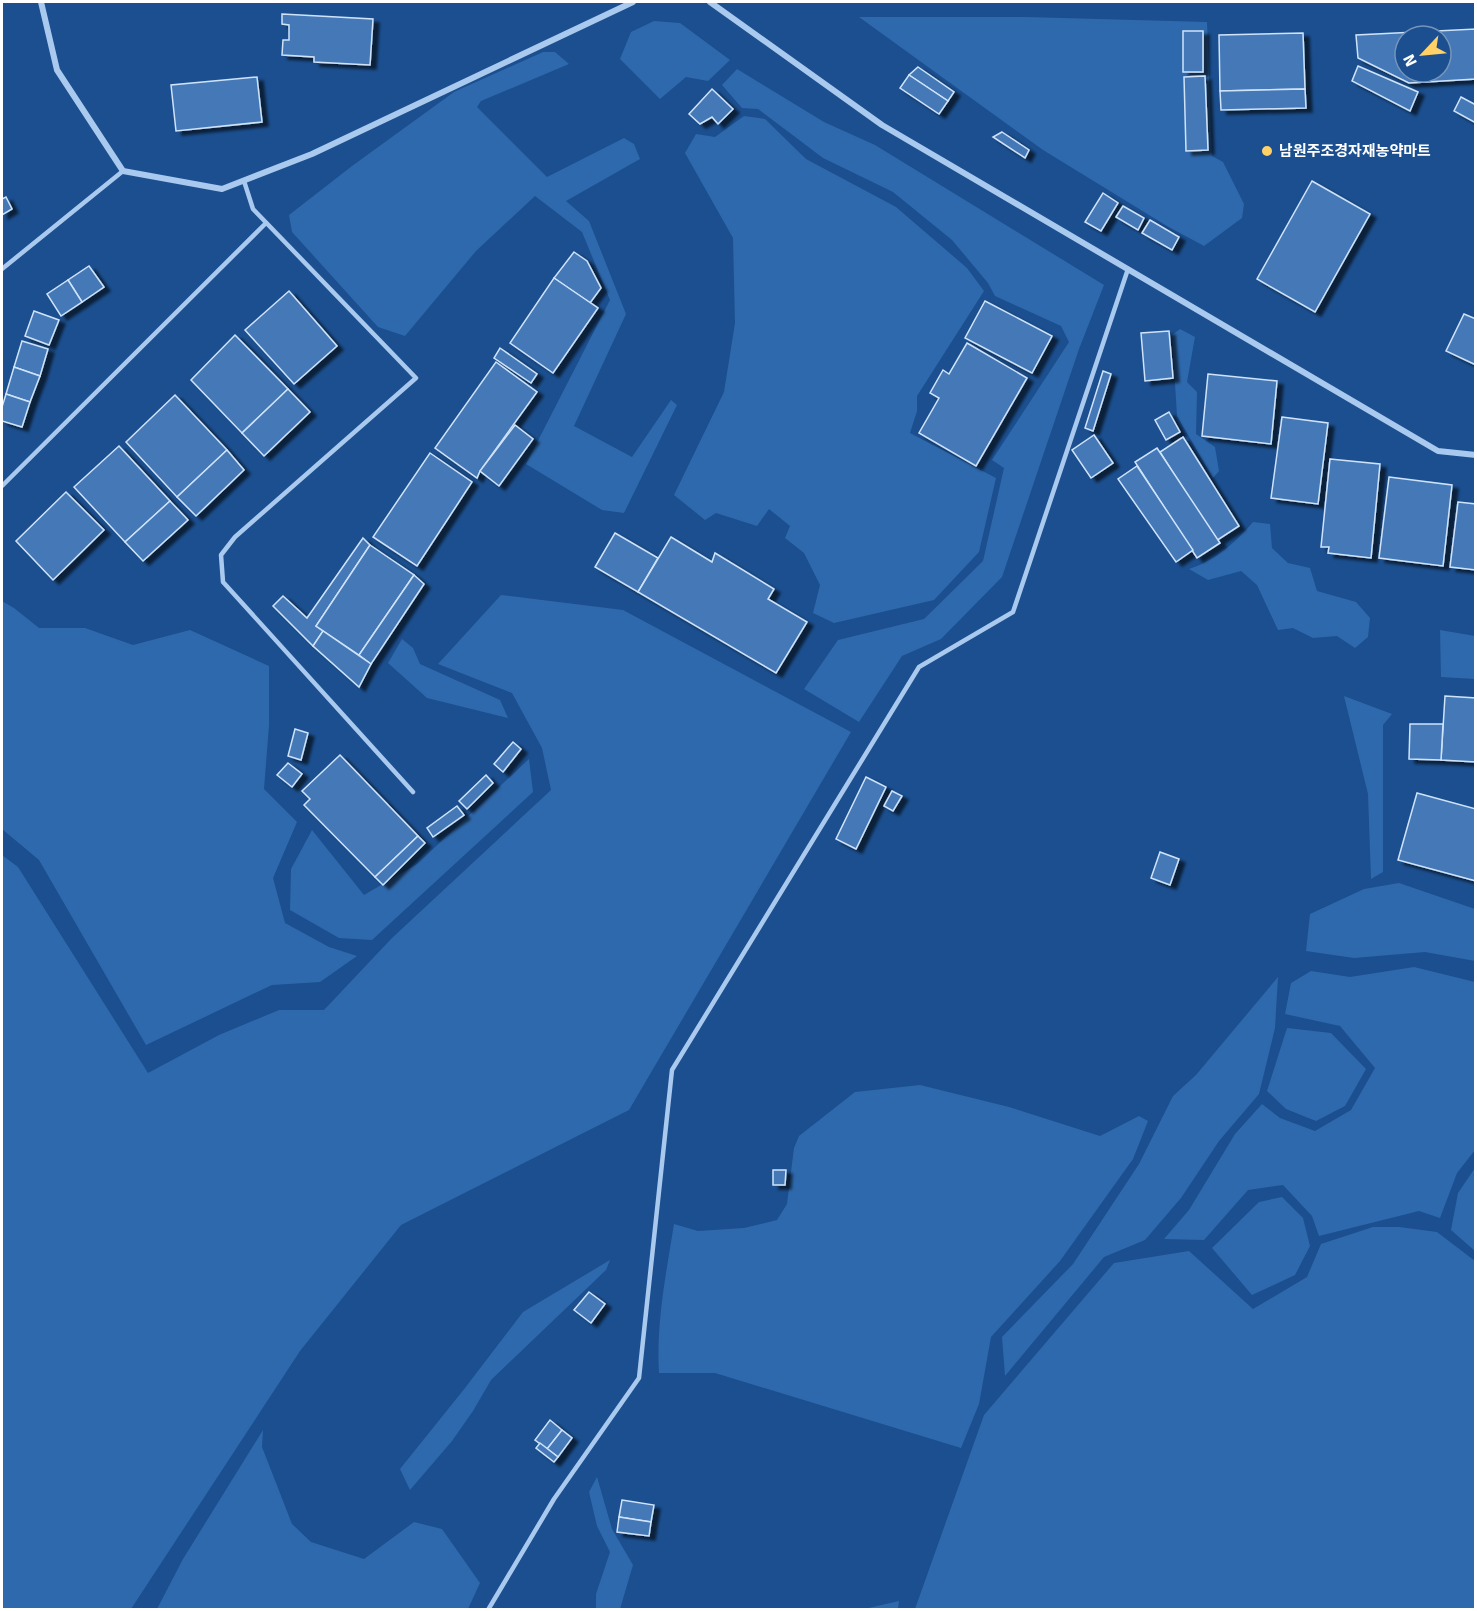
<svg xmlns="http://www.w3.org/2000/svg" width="1477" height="1611" font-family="Signika,'Noto Sans KR',sans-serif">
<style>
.green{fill:#2e69ad}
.building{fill:#4478b7;stroke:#cfe3fa;stroke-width:1.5;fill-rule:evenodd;filter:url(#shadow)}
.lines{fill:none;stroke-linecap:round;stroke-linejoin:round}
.service{stroke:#a9c9ee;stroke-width:4.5}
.minor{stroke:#a9c9ee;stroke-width:6}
.poi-dot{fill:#ffd166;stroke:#1b4f8f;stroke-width:2}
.labels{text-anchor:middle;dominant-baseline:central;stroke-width:6;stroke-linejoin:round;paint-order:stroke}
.poi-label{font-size:15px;font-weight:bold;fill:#fff;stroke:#1b4f8f;text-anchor:start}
</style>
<defs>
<filter id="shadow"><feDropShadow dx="6" dy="4" stdDeviation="1.5" flood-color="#0009"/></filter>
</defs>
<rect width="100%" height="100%" fill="#1b4f8f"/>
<g class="green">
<polygon points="859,17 1026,17 1207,22 1212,156 1223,162 1244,204 1242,218 1204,246 1167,226 1043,150"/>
<polygon points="654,21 680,23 730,60 708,81 686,77 660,99 620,59 631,32"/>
<polygon points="543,52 555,52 569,64 481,101 477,107 547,177 624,138 634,144 640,159 566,201 589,221 626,314 574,426 632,457 671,400 677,405 624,513 602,510 526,464 610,300 582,232 535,196 476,251 405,336 378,327 292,232 289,215 352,166 454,92"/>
<polygon points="737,69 824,122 875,145 1104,285 1079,349 1002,577 941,639 902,656 859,722 804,689 838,640 924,619 983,561 1004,468 992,460 1069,342 1061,326 995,296 988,283 952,240 893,192 823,158 758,109 742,108 722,85"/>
<polygon points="744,116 765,119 806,159 896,207 967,268 984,291 917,396 917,411 910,433 996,478 979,552 934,600 834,623 813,613 820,585 804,553 785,538 790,526 769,509 757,526 716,513 705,520 674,495 724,392 735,323 733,238 685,153 696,134 715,137"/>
<polygon points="1180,329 1195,337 1187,382 1197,392 1196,434 1215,447 1219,471 1213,478 1177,416 1172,335"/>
<path d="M1253 522 1270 524 1272 548 1288 563 1310 568 1317 591 1356 602 1370 618 1368 637 1355 648 1337 636 1313 638 1293 628 1278 630 1257 585 1241 571 1208 580 1189 569C1215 561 1236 542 1253 522Z"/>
<polygon points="501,595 623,610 851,732 629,1110 401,1225 300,1351 131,1609 2,1609 2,855 18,867 148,1073 219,1035 279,1010 324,1010 392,938 551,790 542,748 512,693 438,664"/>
<polygon points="2,601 14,608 39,628 85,628 133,645 190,630 269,666 269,725 264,789 297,822 273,878 285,923 329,947 357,956 320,982 272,985 146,1045 39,860 2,829"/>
<polygon points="1440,630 1475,636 1475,679 1441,677"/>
<polygon points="402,639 413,648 420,664 500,700 508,718 427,698 388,663"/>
<polygon points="1344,696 1392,714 1383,725 1383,872 1371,879 1368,794"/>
<polygon points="529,759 533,792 372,940 339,938 290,910 291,869 312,830 364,895 417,864"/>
<polygon points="1399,883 1475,909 1475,961 1425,952 1354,958 1306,951 1310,914 1364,889"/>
<polygon points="1414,967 1475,982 1475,1150 1457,1173 1440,1218 1419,1211 1319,1236 1312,1216 1283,1185 1248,1190 1204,1240 1164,1239 1189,1210 1235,1134 1262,1104 1280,1118 1315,1131 1351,1110 1375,1068 1340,1026 1285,1014 1291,983 1311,971 1350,977"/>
<polygon points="1278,977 1275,1028 1259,1094 1219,1141 1181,1198 1145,1240 1104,1257 1005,1376 1002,1337 1073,1264 1139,1164 1173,1096 1196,1075"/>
<polygon points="1287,1028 1331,1033 1366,1069 1345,1106 1316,1121 1286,1109 1267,1091"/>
<path d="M920 1085 1009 1107 1100 1136 1139 1116 1148 1121 1133 1159 1060 1261 991 1337 979 1404 961 1448 715 1373H659C656 1323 666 1274 674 1224L698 1231 744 1228 777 1220 787 1204 794 1148 799 1136 855 1092Z"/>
<polygon points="1475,1168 1476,1251 1475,1251 1451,1230 1458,1193"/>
<polygon points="1282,1197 1303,1218 1310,1246 1295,1275 1252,1295 1212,1248 1259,1202"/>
<polygon points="1373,1227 1399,1227 1437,1232 1475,1261 1475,1609 915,1609 984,1415 1114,1263 1189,1251 1253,1309 1307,1277 1321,1244"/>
<polygon points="610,1260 606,1270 491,1380 473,1411 452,1441 410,1490 400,1469 465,1388 523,1312"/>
<polygon points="263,1430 262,1447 292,1524 311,1542 364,1559 414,1522 442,1529 480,1583 468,1609 157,1609 183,1559"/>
<polygon points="597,1477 612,1529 633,1565 620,1609 596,1609 596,1594 610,1552 597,1526 589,1492"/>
<polygon points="899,1601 898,1609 864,1609"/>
</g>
<g class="building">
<polygon points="282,14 373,19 370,65 314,62 314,57 282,55 283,40 289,40 289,25 282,24"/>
<path d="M1476 29V79L1409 83 1358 58 1356 35ZM1405 36H1441V72H1405Z"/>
<rect x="1183" y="31" width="20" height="41"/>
<polygon points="1303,33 1305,89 1220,91 1219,35"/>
<polygon points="1358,66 1418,92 1410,111 1352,81"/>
<polygon points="918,67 954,92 948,101 909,75"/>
<polygon points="909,75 948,101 939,114 900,88"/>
<polygon points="1205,76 1208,150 1186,151 1184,77"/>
<polygon points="257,77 262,122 176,131 171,85"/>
<polygon points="712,89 733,109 718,124 712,117 700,124 689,114"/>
<polygon points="1305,89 1306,108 1221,110 1220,91"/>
<polygon points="1461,97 1476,105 1476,123 1454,111"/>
<polygon points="1002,132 1029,150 1025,158 993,137"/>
<polygon points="1312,181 1370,214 1315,312 1257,279"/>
<polygon points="1103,193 1118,203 1101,231 1085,222"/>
<polygon points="6,197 12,209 2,215 2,199"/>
<polygon points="1123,206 1144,218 1138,230 1116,217"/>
<polygon points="1150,220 1179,237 1172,250 1142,233"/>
<polygon points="574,252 587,261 601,288 590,303 554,278"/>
<polygon points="89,266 104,287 82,302 68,280"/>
<polygon points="554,278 598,308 553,373 510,343"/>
<polygon points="68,280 82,302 61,316 47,294"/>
<polygon points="289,291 337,346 294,384 245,330"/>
<polygon points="985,301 1052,336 1032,373 965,338"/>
<polygon points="34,311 59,320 49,345 25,336"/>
<polygon points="1464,314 1476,319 1476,365 1446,351"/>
<polygon points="1169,331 1173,378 1145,381 1141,333"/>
<polygon points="235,335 288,389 242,433 191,380"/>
<polygon points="22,341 48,349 40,376 14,367"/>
<polygon points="967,343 1027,378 976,466 919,433 939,398 930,393 943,370 949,374"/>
<polygon points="500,348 537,374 531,383 494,358"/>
<polygon points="496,362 537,392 480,471 477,478 435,448"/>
<polygon points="14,367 40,376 30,402 6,394"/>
<polygon points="1103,371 1111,374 1093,431 1085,428"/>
<polygon points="1208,374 1277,381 1271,444 1202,436"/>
<polygon points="288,389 310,412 264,456 242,433"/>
<polygon points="6,394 30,402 22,427 2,421 2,407"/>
<polygon points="175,395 227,450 177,497 126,442"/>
<polygon points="1169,412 1180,432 1166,440 1155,420"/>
<polygon points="1282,417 1328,423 1318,504 1271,498"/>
<polygon points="515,425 533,439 499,486 480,471"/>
<polygon points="1094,435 1113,463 1091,478 1072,450"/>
<polygon points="1183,437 1239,526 1216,541 1160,452"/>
<polygon points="119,446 170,501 125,542 74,487"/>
<polygon points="1157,448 1220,543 1197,558 1135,462"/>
<polygon points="227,450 244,470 196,516 177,497"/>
<polygon points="430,453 472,482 417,566 373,537"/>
<polygon points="1330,459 1380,464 1371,558 1328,553 1329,547 1321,547"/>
<polygon points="1137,466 1193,550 1176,562 1118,479"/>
<polygon points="1389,477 1452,485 1443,566 1379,558"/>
<polygon points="66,492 104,530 53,580 16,541"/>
<polygon points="170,501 188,520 143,561 125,542"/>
<polygon points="1458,502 1476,504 1476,570 1450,567"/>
<polygon points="615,533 658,558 638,592 595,567"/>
<polygon points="671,537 712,562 715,553 774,589 768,599 807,622 776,673 638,592"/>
<polygon points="363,538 370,545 316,626 323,631 313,646 273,606 283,596 307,618"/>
<polygon points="370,545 414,575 359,655 316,626"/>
<polygon points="414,575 424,584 371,664 359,655"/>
<polygon points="323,631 371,664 359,687 313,646"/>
<polygon points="1445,696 1476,698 1476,762 1441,760"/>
<polygon points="1410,724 1443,724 1441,760 1409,759"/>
<polygon points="295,729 308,733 301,760 288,756"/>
<polygon points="513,742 521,749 503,772 494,764"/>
<polygon points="340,755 418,836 375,877 304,805 310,799 302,791"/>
<polygon points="288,763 302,774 292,787 277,775"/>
<polygon points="486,775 493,783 467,809 459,801"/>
<polygon points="866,777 886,787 856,849 836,839"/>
<polygon points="892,791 902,796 893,811 884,806"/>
<polygon points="1417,793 1476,809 1476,881 1398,860"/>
<polygon points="457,806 464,815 433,837 427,828"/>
<polygon points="418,836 425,843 383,885 375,877"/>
<polygon points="1160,852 1179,859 1170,885 1151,878"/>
<polygon points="773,1170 786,1170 785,1185 773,1185"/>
<polygon points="589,1292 605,1304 591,1323 574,1310"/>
<polygon points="550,1420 562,1430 547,1449 535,1440"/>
<polygon points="562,1430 572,1438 558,1457 547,1449"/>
<polygon points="540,1443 558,1457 554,1462 536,1448"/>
<polygon points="622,1500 654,1505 651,1522 619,1517"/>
<polygon points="619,1517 651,1522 649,1536 617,1532"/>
</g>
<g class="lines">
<g class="service">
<polyline points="244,181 253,209 416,378 235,537 221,555 223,582 413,792"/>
<polyline points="2,269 123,171"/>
<polyline points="2,486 266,223"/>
<polyline points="488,1610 554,1499 639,1378 672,1070 919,667 1013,612 1128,269"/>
</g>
<g class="minor">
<polyline points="41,2 57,70 123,171 222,189 312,154 633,2"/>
<polyline points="710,2 882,125 1438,451 1476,455"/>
</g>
</g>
<circle class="poi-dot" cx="1267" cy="151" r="6"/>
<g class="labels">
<g class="poi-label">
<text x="1279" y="151">남원주조경자재농약마트</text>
</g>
</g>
<rect width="1477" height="1611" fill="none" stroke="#ffffff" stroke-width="6"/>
<g transform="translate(1423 54) rotate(244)"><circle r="28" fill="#1b4f8f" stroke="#7695bc" stroke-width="1.5"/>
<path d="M0-4.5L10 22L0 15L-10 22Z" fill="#ffd166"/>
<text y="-9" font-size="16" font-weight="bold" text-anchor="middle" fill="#ffffff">N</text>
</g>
</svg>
